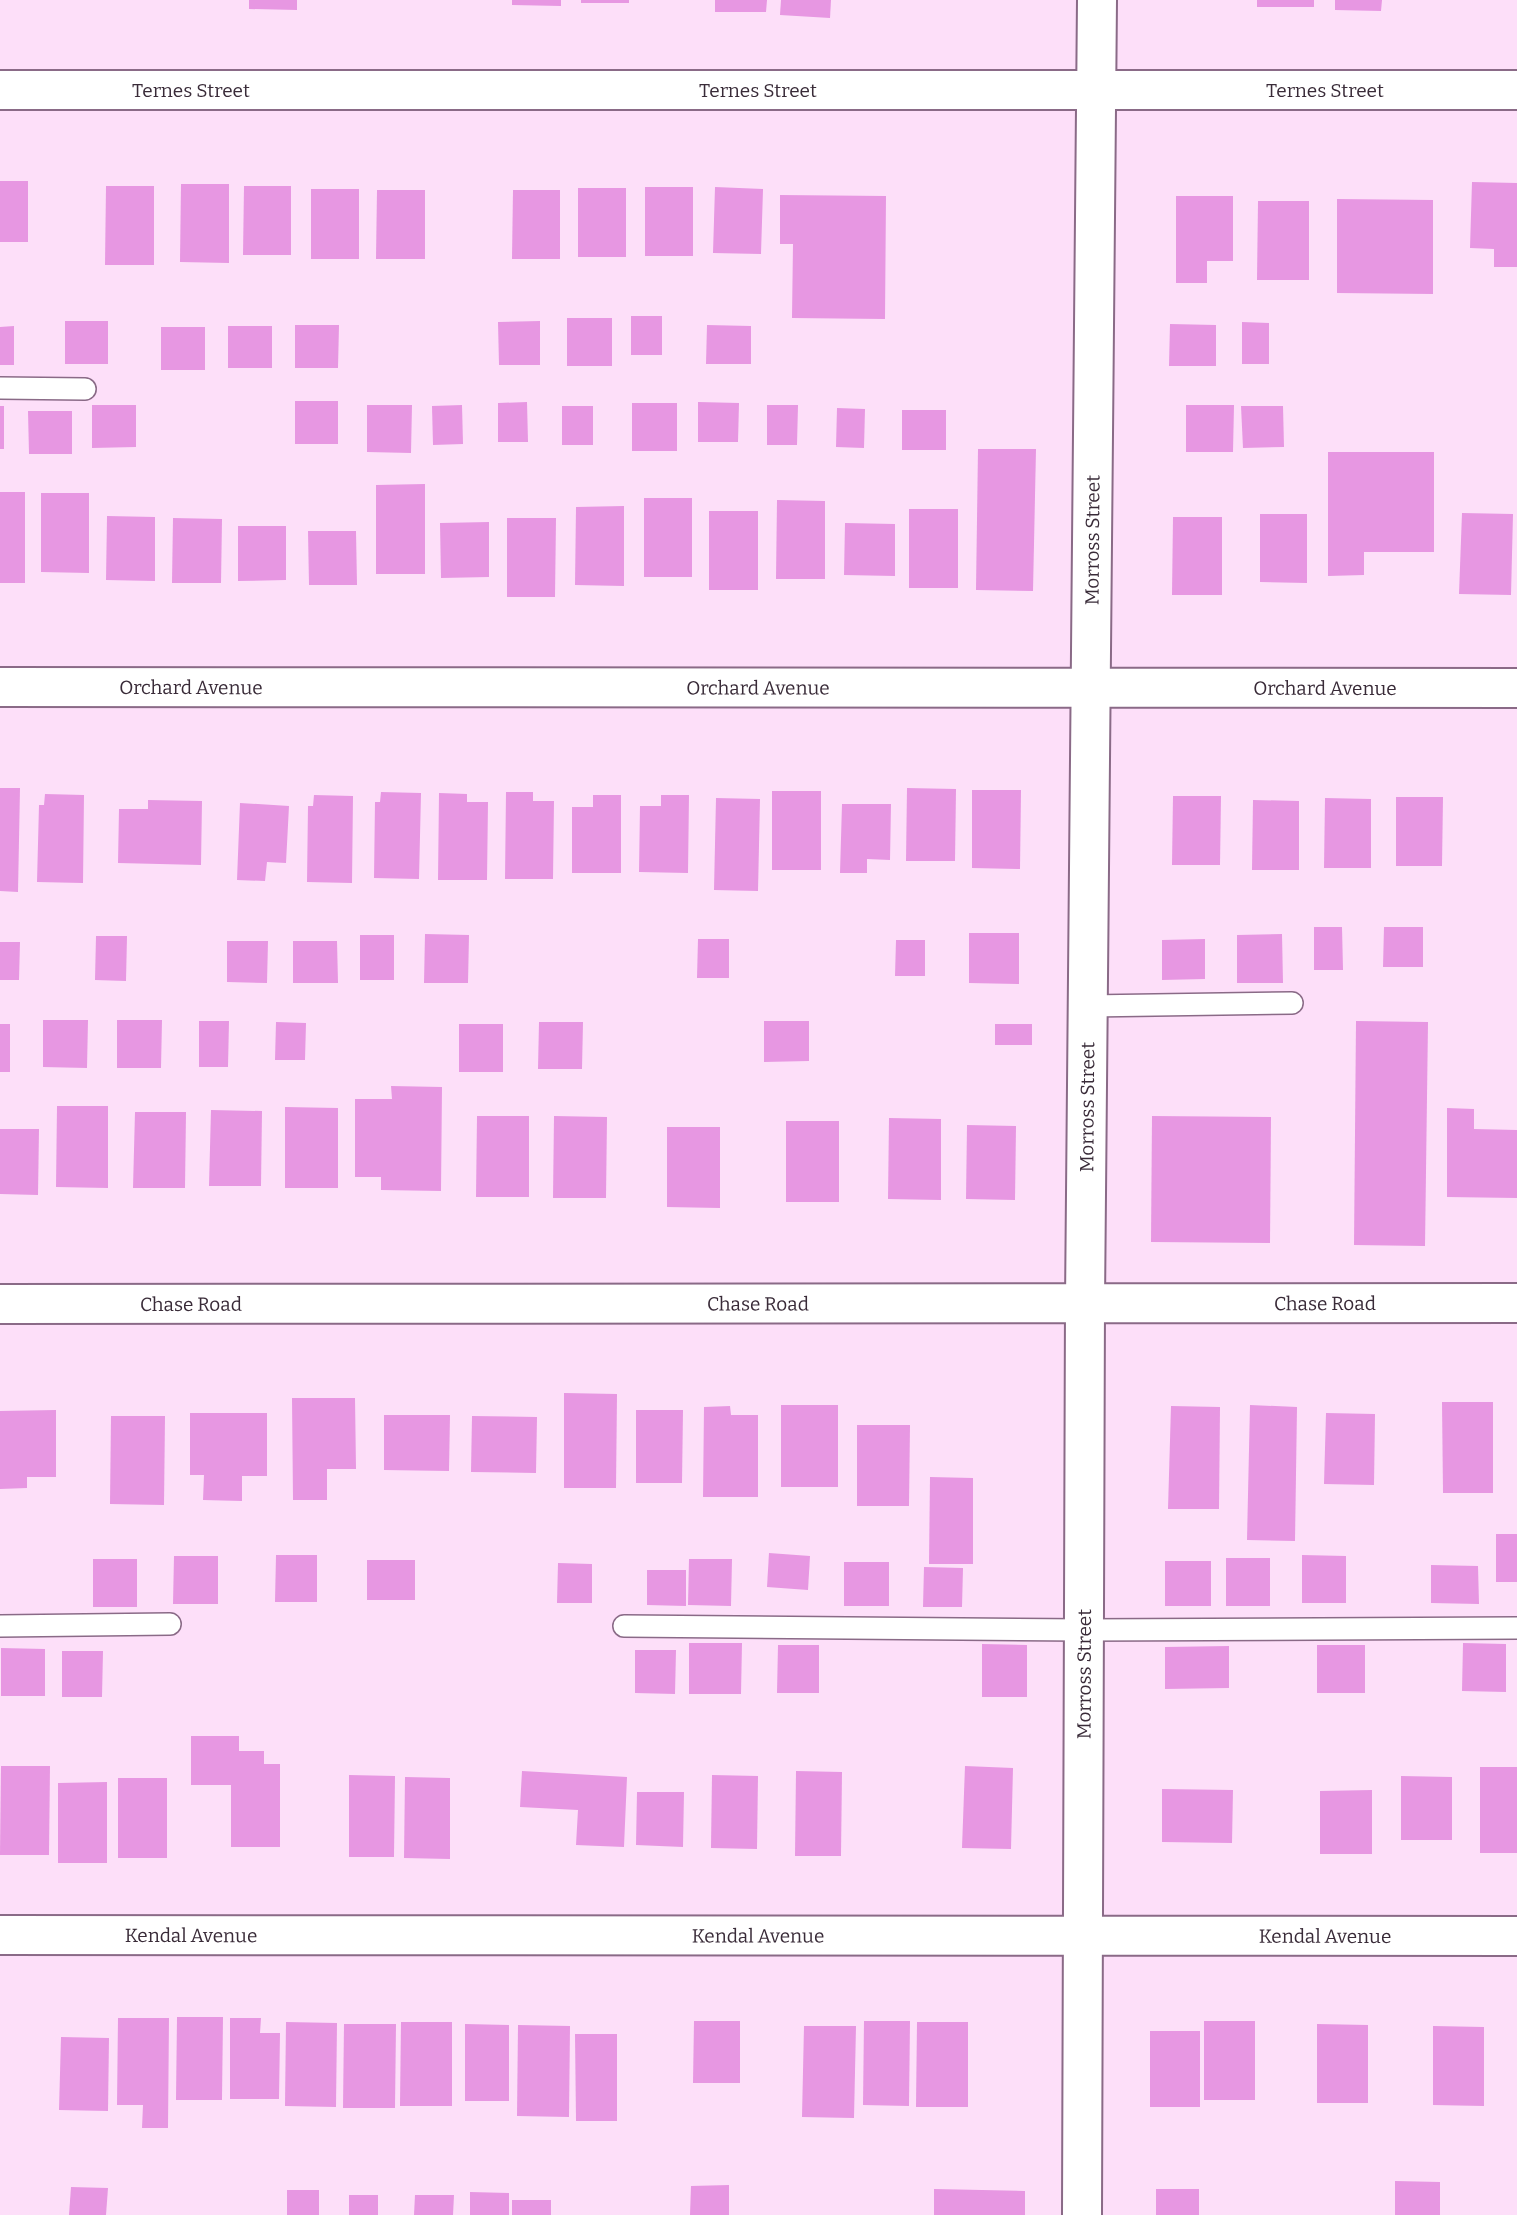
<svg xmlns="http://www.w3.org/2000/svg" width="1517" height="2215" font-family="Bitter,serif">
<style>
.building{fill:#e797e2}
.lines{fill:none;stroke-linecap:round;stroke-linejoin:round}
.service-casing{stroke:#8a6a87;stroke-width:24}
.minor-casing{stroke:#8a6a87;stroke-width:42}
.tertiary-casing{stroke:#8a6a87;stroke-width:42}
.service{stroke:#fff;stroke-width:21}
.minor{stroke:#fff;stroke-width:38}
.tertiary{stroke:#fff;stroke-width:38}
.labels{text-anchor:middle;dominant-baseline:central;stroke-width:6;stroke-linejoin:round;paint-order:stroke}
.street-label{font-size:19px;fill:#392b38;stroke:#fcf4fb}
</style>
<rect width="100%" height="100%" fill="#fddff9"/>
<g class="building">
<polygon points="249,0 297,0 297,10 249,9"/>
<polygon points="512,0 561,0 561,6 512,5"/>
<rect x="581" y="0" width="48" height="3"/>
<polygon points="715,0 767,0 766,12 715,12"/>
<polygon points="781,0 831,0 830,18 780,15"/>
<rect x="1257" y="0" width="57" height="7"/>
<polygon points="1335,0 1382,0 1381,11 1335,10"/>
<rect x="0" y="181" width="28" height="61"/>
<polygon points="1472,182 1517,183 1517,267 1494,267 1494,249 1470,248"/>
<polygon points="181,184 229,184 229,263 180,262"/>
<polygon points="106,186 154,186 154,265 105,265"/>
<polygon points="244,186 291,186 291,255 243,255"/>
<rect x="645" y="187" width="48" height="69"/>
<polygon points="715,187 763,189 761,254 713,253"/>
<rect x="578" y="188" width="48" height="69"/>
<rect x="311" y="189" width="48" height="70"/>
<polygon points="377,190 425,190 425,259 376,259"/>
<polygon points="513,190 560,190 560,259 512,259"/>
<polygon points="780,195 886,196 885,319 792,318 793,244 780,244"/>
<polygon points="1176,196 1233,196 1233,261 1207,261 1207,283 1176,283"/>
<polygon points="1337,199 1433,200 1433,294 1337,293"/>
<polygon points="1258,201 1309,201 1309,280 1257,280"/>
<rect x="631" y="316" width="31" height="39"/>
<rect x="567" y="318" width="45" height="48"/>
<rect x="65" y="321" width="43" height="43"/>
<polygon points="540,321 540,365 499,365 498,322"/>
<polygon points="1242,322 1269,323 1269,364 1242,364"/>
<polygon points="1170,324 1216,325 1216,366 1169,366"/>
<polygon points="295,325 339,325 338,368 295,368"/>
<polygon points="707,325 751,326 751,364 706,364"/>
<polygon points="14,326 14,365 0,365 0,327"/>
<rect x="228" y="326" width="44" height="42"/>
<rect x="161" y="327" width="44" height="43"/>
<rect x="295" y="401" width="43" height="43"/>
<polygon points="527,402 528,442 498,442 498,403"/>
<polygon points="698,402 739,403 738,442 698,442"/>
<rect x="632" y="403" width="45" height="48"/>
<polygon points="92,405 136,405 136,447 92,448"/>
<polygon points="367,405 412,405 411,453 367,452"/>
<polygon points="462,405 463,444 433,445 432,406"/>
<polygon points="767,405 798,405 797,445 767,445"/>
<polygon points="1186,405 1234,405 1233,452 1186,452"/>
<rect x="0" y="406" width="4" height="43"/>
<rect x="562" y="406" width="31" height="39"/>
<polygon points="1241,406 1283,406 1284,447 1243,448"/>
<polygon points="837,408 865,409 864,448 836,447"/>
<rect x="902" y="410" width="44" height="40"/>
<polygon points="28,411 72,411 72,454 29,454"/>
<polygon points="978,449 1036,449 1033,591 976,590"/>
<polygon points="1328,452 1434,452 1434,552 1364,552 1364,575 1328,576"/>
<polygon points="425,484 425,574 376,574 376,485"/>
<rect x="0" y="492" width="25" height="91"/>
<polygon points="41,493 89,493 89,573 41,572"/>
<rect x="644" y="498" width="48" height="79"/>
<polygon points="777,500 825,501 825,579 776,579"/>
<polygon points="624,506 624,586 575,585 576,507"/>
<rect x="909" y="509" width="49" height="79"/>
<rect x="709" y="511" width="49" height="79"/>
<polygon points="1462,513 1513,514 1511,595 1459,594"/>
<polygon points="1260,514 1307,514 1307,583 1260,582"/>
<polygon points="107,516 155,517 155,581 106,580"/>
<polygon points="1173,517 1222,517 1222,595 1172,595"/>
<polygon points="173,518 222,519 221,583 172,583"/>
<polygon points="507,518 556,518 555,597 507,597"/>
<polygon points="489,522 489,577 441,578 440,523"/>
<polygon points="845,523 895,524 895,576 844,575"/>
<polygon points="238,526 286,526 286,580 238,581"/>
<polygon points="308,531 356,531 357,585 309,585"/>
<polygon points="0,788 20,788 18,892 0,891"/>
<polygon points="907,788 956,789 955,861 906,861"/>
<polygon points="972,790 1021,790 1020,869 972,868"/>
<rect x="772" y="791" width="49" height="79"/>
<polygon points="381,792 421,793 419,879 374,878 375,802 380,802"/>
<polygon points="506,792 533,792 533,801 554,801 553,879 505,879"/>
<polygon points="439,793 467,794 467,802 488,802 487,880 438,880"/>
<polygon points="45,794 84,795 83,883 37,882 39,805 44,805"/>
<polygon points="314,795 353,796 352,883 307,882 308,806 313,806"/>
<polygon points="593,795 621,795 621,873 572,873 572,807 593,807"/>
<polygon points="661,795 689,795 688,873 639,872 640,806 661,806"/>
<polygon points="1173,796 1221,796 1220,865 1172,865"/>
<polygon points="1396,797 1443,797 1442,866 1396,866"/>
<polygon points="716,798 760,799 758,891 714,890"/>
<polygon points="1325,798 1371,799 1371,868 1324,868"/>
<polygon points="148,800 202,801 201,865 118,863 119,809 148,809"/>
<polygon points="1253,800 1299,801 1299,870 1252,870"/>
<polygon points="240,803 289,806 286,863 267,862 265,881 237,880"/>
<polygon points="842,804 891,804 890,860 867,859 867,873 840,873"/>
<polygon points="1314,927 1342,927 1343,970 1314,970"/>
<polygon points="1384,927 1423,927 1423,967 1383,967"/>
<polygon points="969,933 1019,933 1019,984 969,983"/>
<polygon points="425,934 469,935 468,983 424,983"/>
<polygon points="1282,934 1283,983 1237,983 1237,935"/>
<rect x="360" y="935" width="34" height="45"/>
<polygon points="96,936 127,936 126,981 95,980"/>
<polygon points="698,939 729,939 729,978 697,978"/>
<polygon points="1205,939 1205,979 1162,980 1162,940"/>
<polygon points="896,940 925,940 925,976 895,976"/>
<polygon points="227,941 268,941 267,983 227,982"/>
<polygon points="293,941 337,941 338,983 293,983"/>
<polygon points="0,942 20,942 19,980 0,980"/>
<polygon points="43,1020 88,1020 87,1068 43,1067"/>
<polygon points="117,1020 162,1020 161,1068 117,1068"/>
<polygon points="199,1021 229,1021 228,1067 199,1067"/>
<polygon points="764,1021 809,1021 809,1061 764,1062"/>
<polygon points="1356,1021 1428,1022 1425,1246 1354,1245"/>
<polygon points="276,1022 306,1023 305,1060 275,1060"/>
<polygon points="539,1022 583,1022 582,1069 538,1069"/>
<rect x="0" y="1024" width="10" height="48"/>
<rect x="459" y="1024" width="44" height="48"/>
<rect x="995" y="1024" width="37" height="21"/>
<polygon points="391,1086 442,1087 441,1191 381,1190 381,1177 355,1177 355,1099 392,1099"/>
<polygon points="57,1106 108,1106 108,1188 56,1187"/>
<polygon points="285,1107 338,1108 338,1188 285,1188"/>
<polygon points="1447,1108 1474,1109 1474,1129 1517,1130 1517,1198 1447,1197"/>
<polygon points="211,1110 262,1111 261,1186 209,1186"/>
<polygon points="135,1112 186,1112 185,1188 133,1188"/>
<polygon points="477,1116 529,1116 529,1197 476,1197"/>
<polygon points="554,1116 607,1117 606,1198 553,1198"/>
<polygon points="1152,1116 1271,1117 1270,1243 1151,1242"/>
<polygon points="889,1118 941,1119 941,1200 888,1199"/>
<rect x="786" y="1121" width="53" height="81"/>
<polygon points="967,1125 1016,1126 1015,1200 966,1199"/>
<polygon points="667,1127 720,1127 720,1208 667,1207"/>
<polygon points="0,1129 39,1129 38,1195 0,1194"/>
<polygon points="564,1393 617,1394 616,1488 564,1488"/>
<polygon points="292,1398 355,1398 356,1469 327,1469 327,1500 293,1500"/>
<polygon points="1442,1402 1493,1402 1493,1493 1443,1493"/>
<rect x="781" y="1405" width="57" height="82"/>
<polygon points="1250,1405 1297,1407 1295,1541 1247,1540"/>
<polygon points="730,1406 731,1415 758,1415 758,1497 703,1497 704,1407"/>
<polygon points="1171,1406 1220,1407 1219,1509 1168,1509"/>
<polygon points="56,1410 56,1477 27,1477 27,1488 0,1489 0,1411"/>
<polygon points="636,1410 683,1410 682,1483 636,1483"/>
<polygon points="190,1413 267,1413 267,1476 242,1476 242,1501 203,1500 204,1475 190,1475"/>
<polygon points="1326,1413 1375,1414 1374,1485 1324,1484"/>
<polygon points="384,1415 450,1415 449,1471 384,1470"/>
<polygon points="111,1416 165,1416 164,1505 110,1504"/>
<polygon points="472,1416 537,1417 536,1473 471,1472"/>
<polygon points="857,1425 910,1425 909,1506 857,1506"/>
<polygon points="930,1477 973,1478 973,1564 929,1564"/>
<rect x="1496" y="1534" width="21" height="48"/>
<polygon points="769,1553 810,1556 808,1590 767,1587"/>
<polygon points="276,1555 317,1555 317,1602 275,1602"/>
<polygon points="1302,1555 1346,1556 1346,1603 1302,1603"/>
<polygon points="174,1556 218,1556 218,1604 173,1604"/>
<rect x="1226" y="1558" width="44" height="48"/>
<rect x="93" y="1559" width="44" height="48"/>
<polygon points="689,1559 732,1559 731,1606 688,1605"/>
<rect x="367" y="1560" width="48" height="40"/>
<rect x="1165" y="1561" width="46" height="45"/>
<rect x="844" y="1562" width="45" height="44"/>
<polygon points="558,1563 592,1564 592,1603 557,1603"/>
<polygon points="1431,1565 1478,1566 1479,1604 1431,1603"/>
<polygon points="924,1567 963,1568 962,1607 923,1607"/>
<polygon points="647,1570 686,1570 686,1606 647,1605"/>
<polygon points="689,1643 742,1643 741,1694 689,1694"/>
<polygon points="1463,1643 1506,1644 1506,1692 1462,1691"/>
<polygon points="982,1644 1027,1645 1027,1697 982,1697"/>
<polygon points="778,1645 819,1645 819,1693 777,1693"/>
<rect x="1317" y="1645" width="48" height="48"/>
<polygon points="1229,1646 1229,1688 1165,1689 1165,1647"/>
<polygon points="1,1648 45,1649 45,1696 1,1696"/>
<polygon points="635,1650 676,1650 675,1694 635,1693"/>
<polygon points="62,1651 103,1651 102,1697 62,1697"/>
<polygon points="191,1736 239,1736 239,1751 264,1751 264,1764 280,1764 280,1847 231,1847 231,1785 191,1785"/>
<polygon points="1,1766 50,1766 49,1855 0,1855"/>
<polygon points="965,1766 1013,1768 1011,1849 962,1848"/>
<rect x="1480" y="1767" width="37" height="86"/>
<polygon points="522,1771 627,1777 624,1847 576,1845 578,1810 520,1807"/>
<polygon points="796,1771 842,1772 841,1856 795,1856"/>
<polygon points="349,1775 395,1776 394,1857 349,1857"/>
<polygon points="712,1775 758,1776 757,1849 711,1848"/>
<polygon points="1401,1776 1452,1777 1452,1840 1401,1840"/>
<polygon points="405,1777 450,1778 450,1859 404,1858"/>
<rect x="118" y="1778" width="49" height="80"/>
<polygon points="107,1782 107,1863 58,1863 58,1783"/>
<polygon points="1162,1789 1233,1790 1232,1843 1162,1842"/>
<polygon points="1372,1790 1372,1854 1320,1854 1320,1791"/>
<polygon points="637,1792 684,1792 683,1847 636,1845"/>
<polygon points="177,2017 223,2017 222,2100 176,2100"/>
<polygon points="118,2018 169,2018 168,2128 142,2128 143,2105 117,2105"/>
<polygon points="230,2018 261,2018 260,2033 280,2033 279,2099 230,2099"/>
<polygon points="694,2021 740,2021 740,2083 693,2083"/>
<polygon points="864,2021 910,2021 909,2106 863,2105"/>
<rect x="1204" y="2021" width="51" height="79"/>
<polygon points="286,2022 337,2023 336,2107 285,2106"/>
<polygon points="401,2022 452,2022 452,2106 400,2106"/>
<polygon points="917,2022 968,2022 968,2107 916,2107"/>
<polygon points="344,2024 396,2024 395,2108 343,2108"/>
<polygon points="465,2024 509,2025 509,2101 465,2101"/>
<polygon points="1317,2024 1368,2025 1368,2103 1317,2103"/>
<polygon points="518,2025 570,2026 569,2117 517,2116"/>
<polygon points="804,2026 856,2026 854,2118 802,2117"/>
<polygon points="1433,2026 1484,2027 1484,2106 1433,2105"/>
<rect x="1150" y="2031" width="50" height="76"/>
<polygon points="575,2034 617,2034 617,2121 576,2121"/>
<polygon points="61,2037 109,2038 108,2111 59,2110"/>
<polygon points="1395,2181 1440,2182 1440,2215 1395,2215"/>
<polygon points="729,2185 729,2215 690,2215 691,2186"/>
<polygon points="71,2187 108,2188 106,2215 69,2215"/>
<polygon points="934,2189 1025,2191 1025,2215 934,2215"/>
<rect x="1156" y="2189" width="43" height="26"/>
<rect x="287" y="2190" width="32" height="25"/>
<polygon points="470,2192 509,2193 509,2215 470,2215"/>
<rect x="349" y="2195" width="29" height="20"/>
<polygon points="415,2195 454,2195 453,2215 414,2215"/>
<rect x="512" y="2200" width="39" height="15"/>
</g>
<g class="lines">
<defs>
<g id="service">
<polyline points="0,388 85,389"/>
<polyline points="1088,1006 1292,1003"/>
<polyline points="0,1626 170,1624"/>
<polyline points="624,1626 1084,1630 1517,1628"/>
</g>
<g id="minor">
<path id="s1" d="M0 90H1517"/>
<path id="s2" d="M0 687 1517 688"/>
<path id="s3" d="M0 1935 1517 1936"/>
<path id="s4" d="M1082 2215 1085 1302 1097 0"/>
</g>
<g id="tertiary">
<path id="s5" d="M0 1304 1517 1303"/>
</g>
</defs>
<use href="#service" class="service-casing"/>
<use href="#minor" class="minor-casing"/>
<use href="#tertiary" class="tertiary-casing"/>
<use href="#service" class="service"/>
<use href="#minor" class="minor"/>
<use href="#tertiary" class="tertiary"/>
</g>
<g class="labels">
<g class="street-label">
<text stroke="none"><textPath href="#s1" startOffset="191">Ternes Street</textPath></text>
<text stroke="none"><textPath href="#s1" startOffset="758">Ternes Street</textPath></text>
<text stroke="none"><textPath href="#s1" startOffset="1325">Ternes Street</textPath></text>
<text stroke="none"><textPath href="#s4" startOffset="1675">Morross Street</textPath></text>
<text stroke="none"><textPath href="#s2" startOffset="191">Orchard Avenue</textPath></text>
<text stroke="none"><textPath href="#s2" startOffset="758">Orchard Avenue</textPath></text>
<text stroke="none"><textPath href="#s2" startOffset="1325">Orchard Avenue</textPath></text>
<text stroke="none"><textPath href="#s4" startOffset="1108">Morross Street</textPath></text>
<text stroke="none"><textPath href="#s5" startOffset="191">Chase Road</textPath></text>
<text stroke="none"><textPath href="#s5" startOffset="758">Chase Road</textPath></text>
<text stroke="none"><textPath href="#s5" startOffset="1325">Chase Road</textPath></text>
<text stroke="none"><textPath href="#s4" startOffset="541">Morross Street</textPath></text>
<text stroke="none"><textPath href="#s3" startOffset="191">Kendal Avenue</textPath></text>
<text stroke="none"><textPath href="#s3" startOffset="758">Kendal Avenue</textPath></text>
<text stroke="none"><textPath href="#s3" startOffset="1325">Kendal Avenue</textPath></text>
</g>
</g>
</svg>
